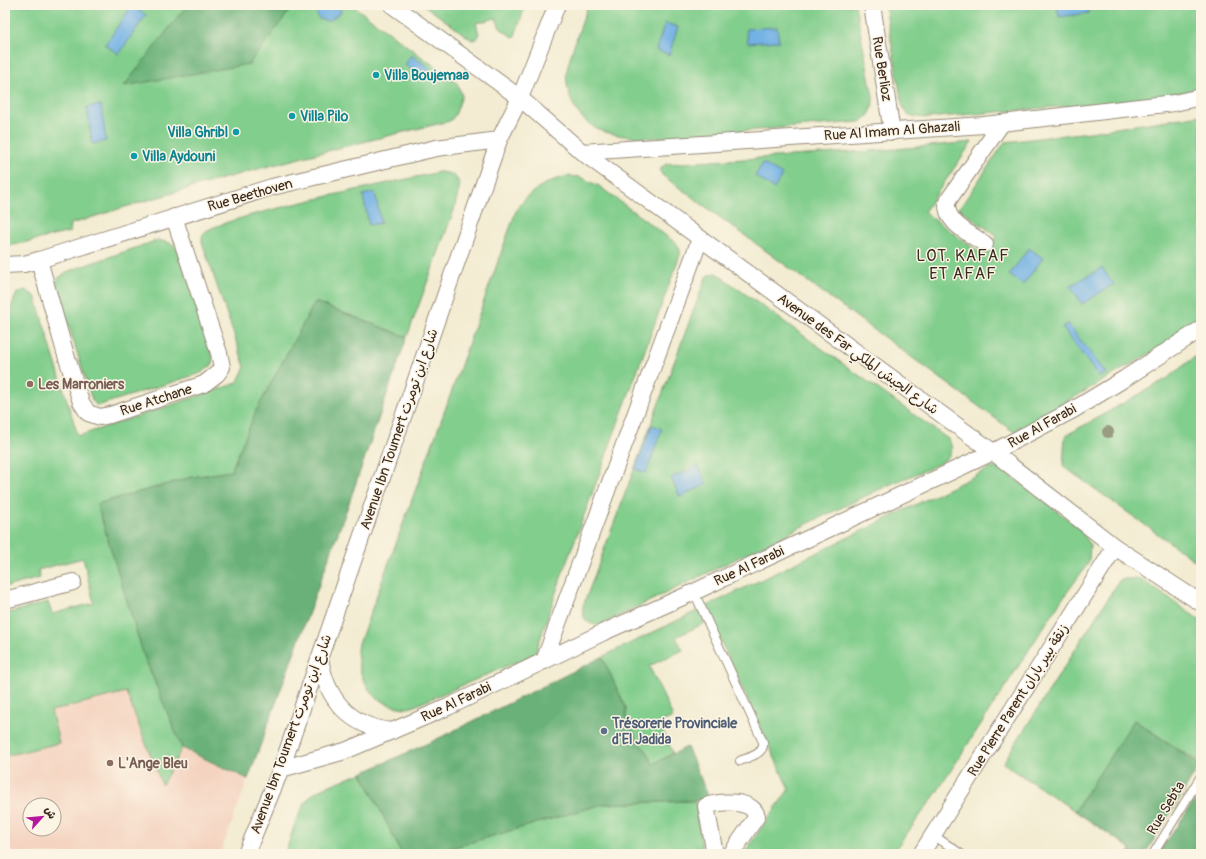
<svg xmlns="http://www.w3.org/2000/svg" width="1206" height="859" font-family="Pangolin,'Playpen Sans Arabic',sans-serif">
<style>
.built{fill:#f4d3c0;fill-rule:evenodd}
.green{fill:#82ce8d;stroke:#5e7c56}
.forest{fill:#69b178;stroke:#526e4b}
.water{fill:#71b1e4;stroke:#566e81}
.lines{fill:none;stroke-linecap:round;stroke-linejoin:round}
.service-casing{stroke:#978b78;stroke-width:10}
.minor-casing{stroke:#978b78;stroke-width:18}
.service{stroke:#fff;stroke-width:8}
.minor{stroke:#fff;stroke-width:16}
.tree{fill:#999c81}
.culture-dot{fill:#0f9aa8;stroke:#fcf5e5;stroke-width:1.5}
.education-dot{fill:#8d6e63;stroke:#fcf5e5;stroke-width:1.5}
.service-dot{fill:#5c6f8a;stroke:#fcf5e5;stroke-width:1.5}
.labels{text-anchor:middle;dominant-baseline:central;stroke-width:3;stroke-linejoin:round;paint-order:stroke}
.street-label{font-size:14px;fill:#3b2a1e;stroke:#fcf5e5}
.culture-label{font-size:14px;font-weight:bold;fill:#0d838f;stroke:#fcf5e5;text-anchor:start}
.education-label{font-size:14px;font-weight:bold;fill:#785e54;stroke:#fcf5e5;text-anchor:start}
.service-label{font-size:14px;font-weight:bold;fill:#4e5e75;stroke:#fcf5e5;text-anchor:start}
.quarter-label{font-size:16px;letter-spacing:1px;fill:#3b2a1e;stroke:#fcf5e5}
</style>
<rect width="100%" height="100%" fill="#fcf5e5"/>
<filter id="ink" filterUnits="userSpaceOnUse"><feTurbulence type="fractalNoise" baseFrequency=".025" numOctaves="2"/><feDisplacementMap in="SourceGraphic" scale="8" xChannelSelector="R" yChannelSelector="G"/><feConvolveMatrix kernelMatrix="1 2 1 2 8 2 1 2 1" color-interpolation-filters="sRGB"/></filter>
<filter id="wash" filterUnits="userSpaceOnUse"><feTurbulence type="fractalNoise" baseFrequency=".012" numOctaves="4" result="noise"/><feDisplacementMap in="SourceGraphic" scale="16" xChannelSelector="R" yChannelSelector="G"/><feGaussianBlur stdDeviation="0.9" result="paint"/><feColorMatrix in="noise" values="0 0 0 0 0 0 0 0 0 0 0 0 0 0 0 0 0 1.4 0 .05"/><feComposite in="paint" operator="in"/></filter>
<g filter="url(#wash)">
<rect width="100%" height="100%" fill="#f3ecd2"/>
<path class="built" d="M144 656 182 748 248 779 220 854H18L5 850V693ZM30 805H54V829H30Z"/>
<g class="green">
<path d="M5 5H352L457 83 462 96 455 115 450 121C322 151 195 184 71 224L70 232 5 247Z"/>
<polygon points="424,5 526,5 514,38 500,28 496,18 476,23 479,34 477,39 472,40"/>
<path d="M588 5H855L873 97C873 109 871 117 859 122L654 138C619 137 583 135 570 97 568 89 565 78 567 70 572 48 581 26 588 5Z"/>
<polygon points="885,5 1201,5 1201,87 1162,98 927,118 909,116 905,111 902,104"/>
<polygon points="1201,115 1201,321 1161,347 1014,432 662,175 660,171 662,167 666,164 885,150 972,142 924,212 983,255 997,236 959,209 1005,142 1090,132"/>
<path d="M439 172C450 173 456 174 460 185L454 210 407 337 315 302 256 411 231 471 192 477 97 504 144 656 182 748 162 785 126 692 51 711 59 743 5 756V614L48 602 52 614 94 603 83 558 38 570 40 578 5 587V321L17 293 25 290 35 296 78 436 237 383 245 367 203 245C202 241 201 237 204 233 214 218 409 179 439 172Z"/>
<path d="M568 176 580 177 599 186 677 244 680 250V255L562 575 535 654 412 707C405 709 398 707 391 705 366 697 358 673 357 649L446 407 516 211C529 191 545 181 568 176Z"/>
<polygon points="158,240 173,244 178,249 213,358 212,365 201,373 97,406 92,400 56,285 57,279 69,271"/>
<path d="M716 273 948 439 952 447C951 451 950 455 947 458 941 466 901 479 889 485 792 530 697 579 600 625 587 626 581 617 583 606L706 277 708 275Z"/>
<polygon points="1201,352 1201,565 1063,466 1065,436 1168,378"/>
<polygon points="991,468 998,468 1006,472 1079,528 1090,544 1089,562 1058,605 935,795 892,854 743,854 789,789 705,607"/>
<polygon points="1124,579 1138,579 1144,581 1201,621 1201,764 1134,720 1075,811 1003,763 1119,581"/>
<polygon points="699,610 705,623 676,637 683,650 649,666 673,717 659,723 673,753 653,765 646,750 639,744 626,717 626,708 602,657"/>
<path d="M362 773 402 854H285C291 836 297 814 308 799 316 788 349 778 362 773Z"/>
<polygon points="695,801 703,854 430,854 603,804"/>
</g>
<g class="forest">
<polygon points="187,5 294,5 249,64 124,86"/>
<polygon points="315,302 407,337 349,503 248,779 182,748 144,656 97,504 192,477 231,471 256,411"/>
<polygon points="602,657 626,708 626,717 639,744 646,750 653,764 687,747 710,800 603,804 430,854 402,854 362,773 435,740"/>
<polygon points="1134,720 1200,765 1145,854 1129,854 1131,849 1075,811"/>
<polygon points="1201,791 1201,854 1158,854"/>
</g>
<g class="water">
<polygon points="132,5 146,15 119,54 105,45"/>
<polygon points="313,5 339,5 341,12 329,21 319,19"/>
<polygon points="1057,5 1088,5 1089,13 1059,17"/>
<polygon points="665,23 678,27 669,55 656,50"/>
<polygon points="777,27 779,41 748,43 746,29"/>
<polygon points="411,55 430,68 423,78 405,65"/>
<polygon points="101,105 106,141 92,144 87,107"/>
<polygon points="763,163 782,175 774,189 755,176"/>
<polygon points="375,192 381,223 369,225 363,195"/>
<polygon points="1029,248 1043,258 1023,285 1009,275"/>
<polygon points="1102,268 1114,284 1082,304 1070,286"/>
<polygon points="1068,324 1106,373 1099,377 1062,327"/>
<polygon points="652,425 662,429 646,473 635,469"/>
<polygon points="698,466 707,484 680,497 671,478"/>
</g>
</g>
<g filter="url(#ink)">
<g class="lines">
<defs>
<g id="service">
<path d="M694 592 763 742C765 754 749 757 740 761"/>
<polyline points="933,835 961,854"/>
<polyline points="1153,854 1201,776"/>
</g>
<g id="minor">
<polyline points="392,5 520,98 582,152 993,452 1115,547 1201,603"/>
<polyline points="872,5 892,132"/>
<polyline points="582,152 984,125 1174,103 1201,97"/>
<path d="M985 244C969 233 945 223 947 202L1002 123"/>
<polyline points="39,260 65,352 81,402 88,413 100,417 110,415 204,384 217,374 222,367 219,353 174,217"/>
<polyline points="5,265 24,264 39,260 272,187 436,148 499,140"/>
<polyline points="5,600 73,582"/>
<path d="M320 658C326 699 350 727 392 731"/>
<polyline points="544,661 700,239"/>
<polyline points="281,769 345,751 448,707 604,632 694,592 993,452 1073,410 1124,379 1201,329"/>
<polyline points="246,854 281,769 499,140 520,98 557,5"/>
<path d="M715 854 706 806C719 801 752 799 757 816L731 854"/>
<polyline points="921,854 1115,547"/>
</g>
</defs>
<use href="#service" class="service-casing"/>
<use href="#minor" class="minor-casing"/>
<use href="#service" class="service"/>
<use href="#minor" class="minor"/>
</g>
<circle class="tree" cx="1108" cy="432" r="6"/>
</g>
<g class="culture-dot">
<circle cx="376" cy="75" r="4"/>
<circle cx="292" cy="116" r="4"/>
<circle cx="236" cy="132" r="4"/>
<circle cx="134" cy="156" r="4"/>
</g>
<g class="education-dot">
<circle cx="30" cy="384" r="4"/>
<circle cx="110" cy="763" r="4"/>
</g>
<circle class="service-dot" cx="604" cy="731" r="4"/>
<g class="labels">
<g class="street-label">
<text transform="translate(882 69) rotate(81)">Rue Berlioz</text>
<text transform="translate(892 131) rotate(-4)">Rue Al Imam Al Ghazali</text>
<text transform="translate(250 195) rotate(-16)">Rue Beethoven</text>
<text transform="translate(858 354) rotate(36)">Avenue des Far شارع الجيش الملكي</text>
<text transform="translate(156 400) rotate(-18)">Rue Atchane</text>
<text transform="translate(1042 426) rotate(-29)">Rue Al Farabi</text>
<text transform="translate(399 429) rotate(-71)">Avenue Ibn Toumert شارع ابن تومرت</text>
<text transform="translate(749 566) rotate(-25)">Rue Al Farabi</text>
<text transform="translate(1018 700) rotate(-58)">Rue Pierre Parent زنقة بيير باران</text>
<text transform="translate(456 702) rotate(-25)">Rue Al Farabi</text>
<text transform="translate(291 734) rotate(-70)">Avenue Ibn Toumert شارع ابن تومرت</text>
<text transform="translate(1166 808) rotate(-59)">Rue Sebta</text>
</g>
<g class="culture-label">
<text x="384" y="75">Villa Boujemaa</text>
<text x="300" y="116">Villa Pilo</text>
<text x="228" y="132" text-anchor="end">Villa Ghribl</text>
<text x="142" y="156">Villa Aydouni</text>
</g>
<g class="education-label">
<text x="38" y="384">Les Marroniers</text>
<text x="118" y="763">L'Ange Bleu</text>
</g>
<g class="service-label">
<text x="612" y="723">Trésorerie Provinciale<tspan x="612" dy="16">d'El Jadida</tspan></text>
</g>
<g class="quarter-label">
<text x="963" y="256">LOT. KAFAF<tspan x="963" dy="18">ET AFAF</tspan></text>
</g>
</g>
<rect width="1206" height="859" fill="none" stroke="#fcf5e5" stroke-width="20"/>
<g transform="translate(42 817) rotate(63)"><circle r="19" fill="#fcf5e5" stroke="#afa495"/>
<path d="M0-3L7 15L0 10L-7 15Z" fill="#b5179e"/>
<text y="-6" font-size="11" font-weight="bold" text-anchor="middle" fill="#3b2a1e">ش</text>
</g>
</svg>
